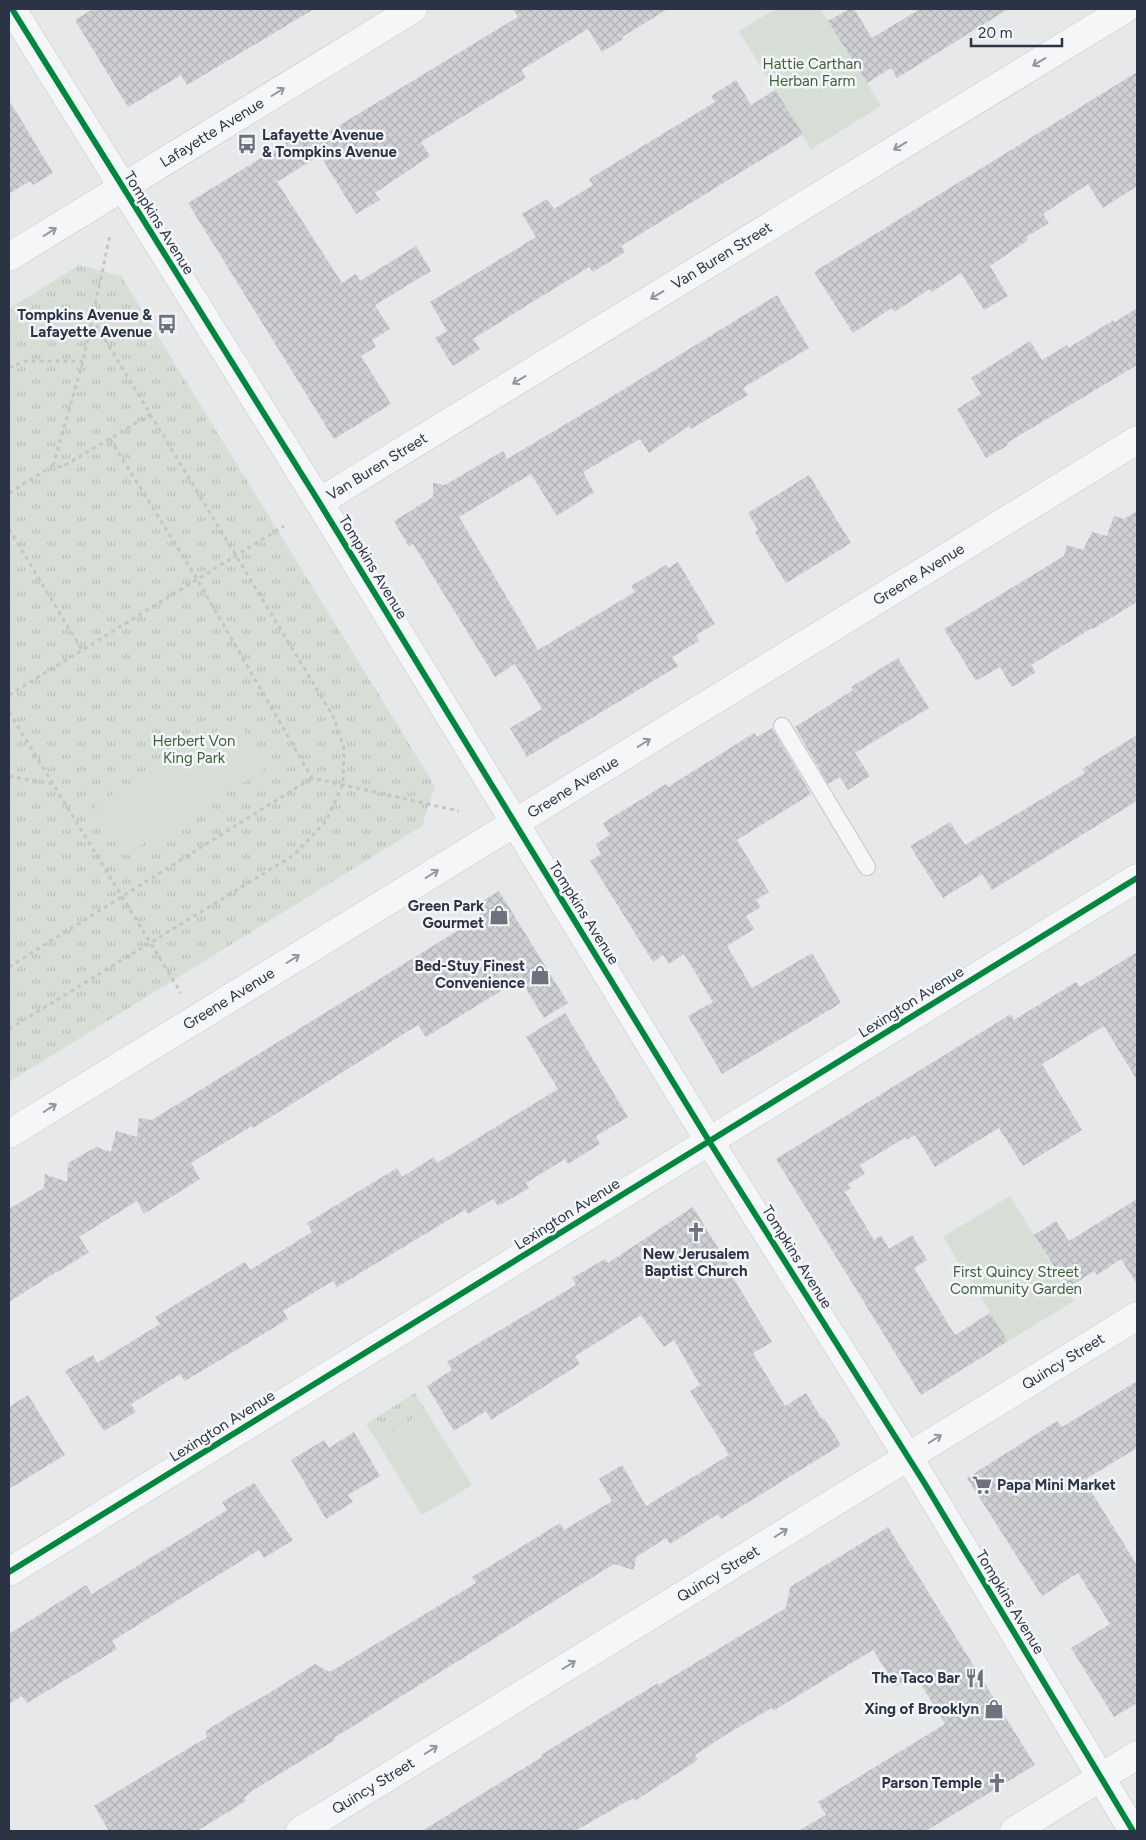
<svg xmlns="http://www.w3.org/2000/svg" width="1146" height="1840" font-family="Figtree,sans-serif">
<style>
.park{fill:url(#park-tufts)}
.garden{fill:#d6ded6}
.building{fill:url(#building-cross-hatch)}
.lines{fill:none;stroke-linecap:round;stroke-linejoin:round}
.service-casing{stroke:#c4c6c8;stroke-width:18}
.minor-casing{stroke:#c4c6c8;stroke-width:29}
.path{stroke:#c5c6ca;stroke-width:3;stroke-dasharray:4 4;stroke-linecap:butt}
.service{stroke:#f5f6f7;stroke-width:16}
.minor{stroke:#f5f6f7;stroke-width:28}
.cycleway-casing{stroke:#f4f6f9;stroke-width:9}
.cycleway{stroke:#00873e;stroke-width:6}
.oneway{stroke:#90959e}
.labels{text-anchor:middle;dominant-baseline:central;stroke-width:5;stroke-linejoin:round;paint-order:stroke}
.park-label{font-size:15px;fill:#3f6138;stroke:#f4f6f9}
.street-label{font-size:15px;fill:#2b3445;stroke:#f4f6f9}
.poi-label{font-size:15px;font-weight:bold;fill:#2b3445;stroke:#f4f6f9;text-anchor:end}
</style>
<defs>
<pattern id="park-tufts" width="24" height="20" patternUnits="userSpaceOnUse" patternTransform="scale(1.25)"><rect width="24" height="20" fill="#d6ded6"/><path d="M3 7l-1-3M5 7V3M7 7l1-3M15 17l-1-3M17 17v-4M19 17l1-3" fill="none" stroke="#b8bfb9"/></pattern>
<pattern id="building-cross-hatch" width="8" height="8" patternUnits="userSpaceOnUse" patternTransform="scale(1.25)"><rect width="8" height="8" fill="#ced0d3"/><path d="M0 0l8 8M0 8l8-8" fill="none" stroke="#b1b3b6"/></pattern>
</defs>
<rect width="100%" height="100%" fill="#e6e8ea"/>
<g class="park">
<polygon points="79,265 121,276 435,786 422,826 9,1082 9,309"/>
<polygon points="415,1393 426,1411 377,1441 366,1424"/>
</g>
<g class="garden">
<polygon points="775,9 821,9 881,106 811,149 739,31"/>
<polygon points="237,718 268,767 125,855 95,805"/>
<polygon points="1010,1196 1074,1301 1008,1341 943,1237"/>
<polygon points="426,1411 472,1485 422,1515 377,1441"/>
</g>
<g class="building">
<polygon points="93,9 314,9 187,85 181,75 128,107 75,20"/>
<polygon points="513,9 668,9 622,37 623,39 602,52 588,29 521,70 526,78 421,142 430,156 375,193 380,200 356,214 320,155 277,182 342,283 356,274 360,281 416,246 431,271 375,305 390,329 372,340 376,347 361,356 391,404 334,439 188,203 305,131 312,142 518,17"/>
<polygon points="849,9 854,9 872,38 920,9 1008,9 897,78 891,68 867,83 828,21"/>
<polygon points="1137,72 1137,186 1103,208 1088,184 1043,214 1049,223 1026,237 1028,240 990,266 1008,296 984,310 961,273 932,292 930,289 894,312 892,308 853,333 814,272"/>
<polygon points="736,80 751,105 775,90 803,134 621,246 625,252 593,272 589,267 473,339 480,349 453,366 435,338 447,331 430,302 536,237 522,214 547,199 554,209 593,185 589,179 715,102 711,96"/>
<polygon points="9,100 53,173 33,185 30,181 9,194"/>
<polygon points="777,295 809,348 743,388 748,395 691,429 689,426 649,453 640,439 583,472 594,492 557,516 531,474 459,517 538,650 635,592 631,586 666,565 668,568 678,562 715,624 696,635 699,641 672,657 678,666 527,757 510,728 542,709 515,664 495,677 413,544 409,547 394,521 433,497 433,483 445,485 503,451 507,459 611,397"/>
<polygon points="1137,308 1137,365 1007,443 1008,445 986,458 957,409 981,394 971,378 1030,341 1042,360 1067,345 1068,348 1114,320 1115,322"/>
<polygon points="809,475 851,543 786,583 755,532 758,530 748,513"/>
<polygon points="1137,511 1137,602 1093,629 1092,628 1031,665 1036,672 1012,687 1000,667 976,681 944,629 1064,556 1067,545 1083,550 1092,532 1107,536 1114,516 1124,519"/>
<polygon points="898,658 929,708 855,753 870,776 848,790 840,777 828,784 795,727 853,690 851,687"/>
<polygon points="772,728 811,794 737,840 769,892 756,900 761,907 746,916 754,929 727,946 752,988 812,953 841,1003 722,1074 688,1016 713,1002 684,954 669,964 663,955 653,962 590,861 601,854 596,844 610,835 603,823 666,784 668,787 754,733 757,737"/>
<polygon points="1137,735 1137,801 992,890 982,874 943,898 910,846 950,822 965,845 1085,773 1082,769"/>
<polygon points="499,891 568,1003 544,1018 520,979 426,1037 418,1025 253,1128 252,1126 191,1163 200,1179 144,1214 137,1201 79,1237 89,1252 56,1273 56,1272 9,1302 9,1209 44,1188 45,1174 67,1182 68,1163 96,1147 111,1152 116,1131 137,1137 139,1118 152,1120 457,931 481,916 474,906"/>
<polygon points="1137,952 1137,1080 1104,1026 1042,1064 1082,1130 1023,1166 999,1128 935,1167 915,1135 907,1140 906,1137 860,1165 865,1174 848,1184 851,1188 845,1192 874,1240 881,1235 889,1249 912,1235 927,1260 914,1268 955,1335 990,1313 1008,1341 921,1395 776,1159 1011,1014 1014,1020 1076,982 1080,987"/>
<polygon points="565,1013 628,1117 596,1136 600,1144 568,1164 565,1159 526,1183 529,1188 498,1206 493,1199 468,1214 465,1210 337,1287 333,1281 283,1311 288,1319 185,1381 180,1374 131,1404 136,1412 104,1431 65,1371 93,1355 97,1363 160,1324 155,1317 199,1290 245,1262 250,1270 312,1232 307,1223 397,1168 402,1177 434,1157 437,1163 558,1089 526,1037"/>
<polygon points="1137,1199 1137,1284 1121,1259 1097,1275 1094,1271 1068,1288 1034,1235 1056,1221 1069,1241"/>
<polygon points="693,1207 731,1269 729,1271 772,1342 753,1353 785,1406 806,1393 822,1419 824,1418 841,1445 721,1519 718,1514 670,1544 666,1538 636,1557 634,1570 614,1564 334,1738 335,1740 252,1791 244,1798 246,1801 197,1831 109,1831 94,1806 207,1737 206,1731 232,1714 266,1695 315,1664 330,1672 476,1583 472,1577 560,1523 564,1530 612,1501 599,1479 622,1465 646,1506 729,1455 690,1391 700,1385 674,1340 664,1347 641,1315 575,1356 580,1364 491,1420 486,1411 454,1431 427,1386 452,1370 447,1362 576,1285 572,1278 605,1259 608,1263"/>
<polygon points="1137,1381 1137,1448 1084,1480 1137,1565 1137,1703 1114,1717 1071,1648 1110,1624 1078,1573 1042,1596 967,1478 1057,1421 1062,1427"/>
<polygon points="28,1395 65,1455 9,1489 9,1407"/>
<polygon points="354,1432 380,1476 348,1495 353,1502 326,1519 291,1460 324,1440 329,1448"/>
<polygon points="254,1483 293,1540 264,1558 259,1550 112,1641 117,1649 27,1703 22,1696 9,1704 9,1634 86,1585 92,1594 205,1524 227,1510 222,1502"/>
<polygon points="888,1527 1035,1765 926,1831 798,1831 826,1815 818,1802 945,1724 915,1674 896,1686 873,1650 773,1711 772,1708 727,1734 695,1755 698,1760 635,1801 633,1798 575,1831 422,1831 542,1757 541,1755 565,1740 658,1683 659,1685 786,1608 790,1587"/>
</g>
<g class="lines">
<defs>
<polyline id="service" points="782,726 867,867"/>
<g id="minor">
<polyline points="12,9 319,502 709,1141 925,1484 1133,1831"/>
<path id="s1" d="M9 257 413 9"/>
<path id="s2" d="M319 502 1125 9"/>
<path id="s3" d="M9 1134 1137 440"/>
<polyline points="9,1572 1137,878"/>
<path id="s4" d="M300 1831 1137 1316"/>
<polyline points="1014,1831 1137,1755"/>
</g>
</defs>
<use href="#service" class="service-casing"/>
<use href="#minor" class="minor-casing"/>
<g class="path">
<polyline points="9,368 25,361 83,361"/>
<polyline points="110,439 197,579 312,778 459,811"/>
<polyline points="53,466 83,361 110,235"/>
<polyline points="9,493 53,466 62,467 151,414"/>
<polyline points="9,529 82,650"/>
<polyline points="9,695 284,526"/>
<polyline points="9,712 181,993"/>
<polyline points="9,776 52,784"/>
<polyline points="9,967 312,778"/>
<polyline points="9,1029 294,855 326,821 343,784 344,748 333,716 92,318"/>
</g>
<use href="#service" class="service"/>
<use href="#minor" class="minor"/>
<defs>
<g id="cycleway">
<polyline points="12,9 319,502 709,1141 925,1484 1133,1831"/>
<polyline points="9,1572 1137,878"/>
</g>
</defs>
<use href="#cycleway" class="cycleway-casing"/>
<use href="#cycleway" class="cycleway"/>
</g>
<defs><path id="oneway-shaft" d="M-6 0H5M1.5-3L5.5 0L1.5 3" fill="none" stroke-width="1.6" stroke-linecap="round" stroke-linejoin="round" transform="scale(1.25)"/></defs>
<g class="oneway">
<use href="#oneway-shaft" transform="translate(1039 62) rotate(149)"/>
<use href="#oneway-shaft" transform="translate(278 92) rotate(-32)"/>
<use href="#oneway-shaft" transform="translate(900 146) rotate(149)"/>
<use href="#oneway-shaft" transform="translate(50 232) rotate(-32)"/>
<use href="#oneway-shaft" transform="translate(657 295) rotate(149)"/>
<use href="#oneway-shaft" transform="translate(519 380) rotate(149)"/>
<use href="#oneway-shaft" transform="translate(644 743) rotate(-32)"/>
<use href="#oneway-shaft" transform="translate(432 874) rotate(-32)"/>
<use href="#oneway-shaft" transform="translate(293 959) rotate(-32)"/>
<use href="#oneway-shaft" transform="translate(50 1108) rotate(-32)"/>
<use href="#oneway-shaft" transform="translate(935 1439) rotate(-32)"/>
<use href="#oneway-shaft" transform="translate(781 1533) rotate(-32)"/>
<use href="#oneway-shaft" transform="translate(569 1665) rotate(-32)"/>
<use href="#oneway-shaft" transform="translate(431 1750) rotate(-32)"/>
</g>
<defs>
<symbol id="bus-bare" viewBox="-9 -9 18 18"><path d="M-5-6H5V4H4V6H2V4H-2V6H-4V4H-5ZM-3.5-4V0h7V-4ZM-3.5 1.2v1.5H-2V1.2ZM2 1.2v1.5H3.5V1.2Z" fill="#6c737f" stroke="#f4f6f9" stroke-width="2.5" paint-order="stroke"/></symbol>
<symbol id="shop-bare" viewBox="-9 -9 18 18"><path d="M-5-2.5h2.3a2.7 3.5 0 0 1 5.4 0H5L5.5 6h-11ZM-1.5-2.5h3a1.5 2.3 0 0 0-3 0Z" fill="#6c737f" stroke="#f4f6f9" stroke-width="2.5" paint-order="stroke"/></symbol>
<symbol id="church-bare" viewBox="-9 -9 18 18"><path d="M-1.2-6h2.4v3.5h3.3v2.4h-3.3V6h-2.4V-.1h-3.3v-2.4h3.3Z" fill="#6c737f" stroke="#f4f6f9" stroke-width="2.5" paint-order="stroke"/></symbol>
<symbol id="supermarket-bare" viewBox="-9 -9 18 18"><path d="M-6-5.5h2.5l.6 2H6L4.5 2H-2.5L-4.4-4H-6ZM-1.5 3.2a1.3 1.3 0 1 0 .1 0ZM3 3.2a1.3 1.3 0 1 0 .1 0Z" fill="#6c737f" stroke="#f4f6f9" stroke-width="2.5" paint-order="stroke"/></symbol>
<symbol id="restaurant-bare" viewBox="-9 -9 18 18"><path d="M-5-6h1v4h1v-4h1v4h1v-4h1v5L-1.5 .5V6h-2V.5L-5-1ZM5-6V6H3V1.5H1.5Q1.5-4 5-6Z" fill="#6c737f" stroke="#f4f6f9" stroke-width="2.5" paint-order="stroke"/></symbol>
</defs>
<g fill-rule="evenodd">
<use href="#bus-bare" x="233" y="130" width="28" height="28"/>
<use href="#bus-bare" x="153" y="310" width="28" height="28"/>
<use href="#shop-bare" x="485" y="901" width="28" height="28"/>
<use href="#shop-bare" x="526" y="961" width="28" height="28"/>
<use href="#church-bare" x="682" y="1218" width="28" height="28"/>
<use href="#supermarket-bare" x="968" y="1471" width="28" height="28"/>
<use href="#restaurant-bare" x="961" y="1664" width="28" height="28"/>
<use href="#shop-bare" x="980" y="1695" width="28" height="28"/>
<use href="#church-bare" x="983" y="1769" width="28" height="28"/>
</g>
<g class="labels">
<g class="park-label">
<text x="812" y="64">Hattie Carthan<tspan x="812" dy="17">Herban Farm</tspan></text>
<text x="194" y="741">Herbert Von<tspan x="194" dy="17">King Park</tspan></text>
<text x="1016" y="1272">First Quincy Street<tspan x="1016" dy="17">Community Garden</tspan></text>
</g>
<g class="street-label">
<text stroke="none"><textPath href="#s1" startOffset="238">Lafayette Avenue</textPath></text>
<text transform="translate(159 223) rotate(58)">Tompkins Avenue</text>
<text stroke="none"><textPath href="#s2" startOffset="472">Van Buren Street</textPath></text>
<text stroke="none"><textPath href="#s2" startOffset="68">Van Buren Street</textPath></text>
<text transform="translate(373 567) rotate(59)">Tompkins Avenue</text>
<text stroke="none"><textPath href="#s3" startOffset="1068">Greene Avenue</textPath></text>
<text stroke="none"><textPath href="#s3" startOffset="662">Greene Avenue</textPath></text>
<text transform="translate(584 913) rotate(58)">Tompkins Avenue</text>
<text stroke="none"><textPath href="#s3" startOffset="258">Greene Avenue</textPath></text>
<text transform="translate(911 1002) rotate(-32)">Lexington Avenue</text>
<text transform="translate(567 1214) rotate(-32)">Lexington Avenue</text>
<text transform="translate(797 1257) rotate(58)">Tompkins Avenue</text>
<text stroke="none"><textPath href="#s4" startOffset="896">Quincy Street</textPath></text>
<text transform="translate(222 1426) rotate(-32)">Lexington Avenue</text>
<text stroke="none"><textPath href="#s4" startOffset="491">Quincy Street</textPath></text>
<text transform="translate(1010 1602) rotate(59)">Tompkins Avenue</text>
<text stroke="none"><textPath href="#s4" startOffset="86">Quincy Street</textPath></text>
</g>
<g class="poi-label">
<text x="262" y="135" text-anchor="start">Lafayette Avenue<tspan x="262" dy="17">&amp; Tompkins Avenue</tspan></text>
<text x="152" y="315">Tompkins Avenue &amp;<tspan x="152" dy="17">Lafayette Avenue</tspan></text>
<text x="484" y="906">Green Park<tspan x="484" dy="17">Gourmet</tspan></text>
<text x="525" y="966">Bed-Stuy Finest<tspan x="525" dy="17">Convenience</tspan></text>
<text x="696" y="1254" text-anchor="middle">New Jerusalem<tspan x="696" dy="17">Baptist Church</tspan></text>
<text x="997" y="1485" text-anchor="start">Papa Mini Market</text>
<text x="960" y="1678">The Taco Bar</text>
<text x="979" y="1709">Xing of Brooklyn</text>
<text x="982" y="1783">Parson Temple</text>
</g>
</g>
<rect width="1146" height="1840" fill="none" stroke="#2b3445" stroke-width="20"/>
<path d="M971 38v8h91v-8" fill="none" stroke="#2b3445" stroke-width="2.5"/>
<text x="978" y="38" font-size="15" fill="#2b3445" stroke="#f4f6f9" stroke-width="4" paint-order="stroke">20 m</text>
</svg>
